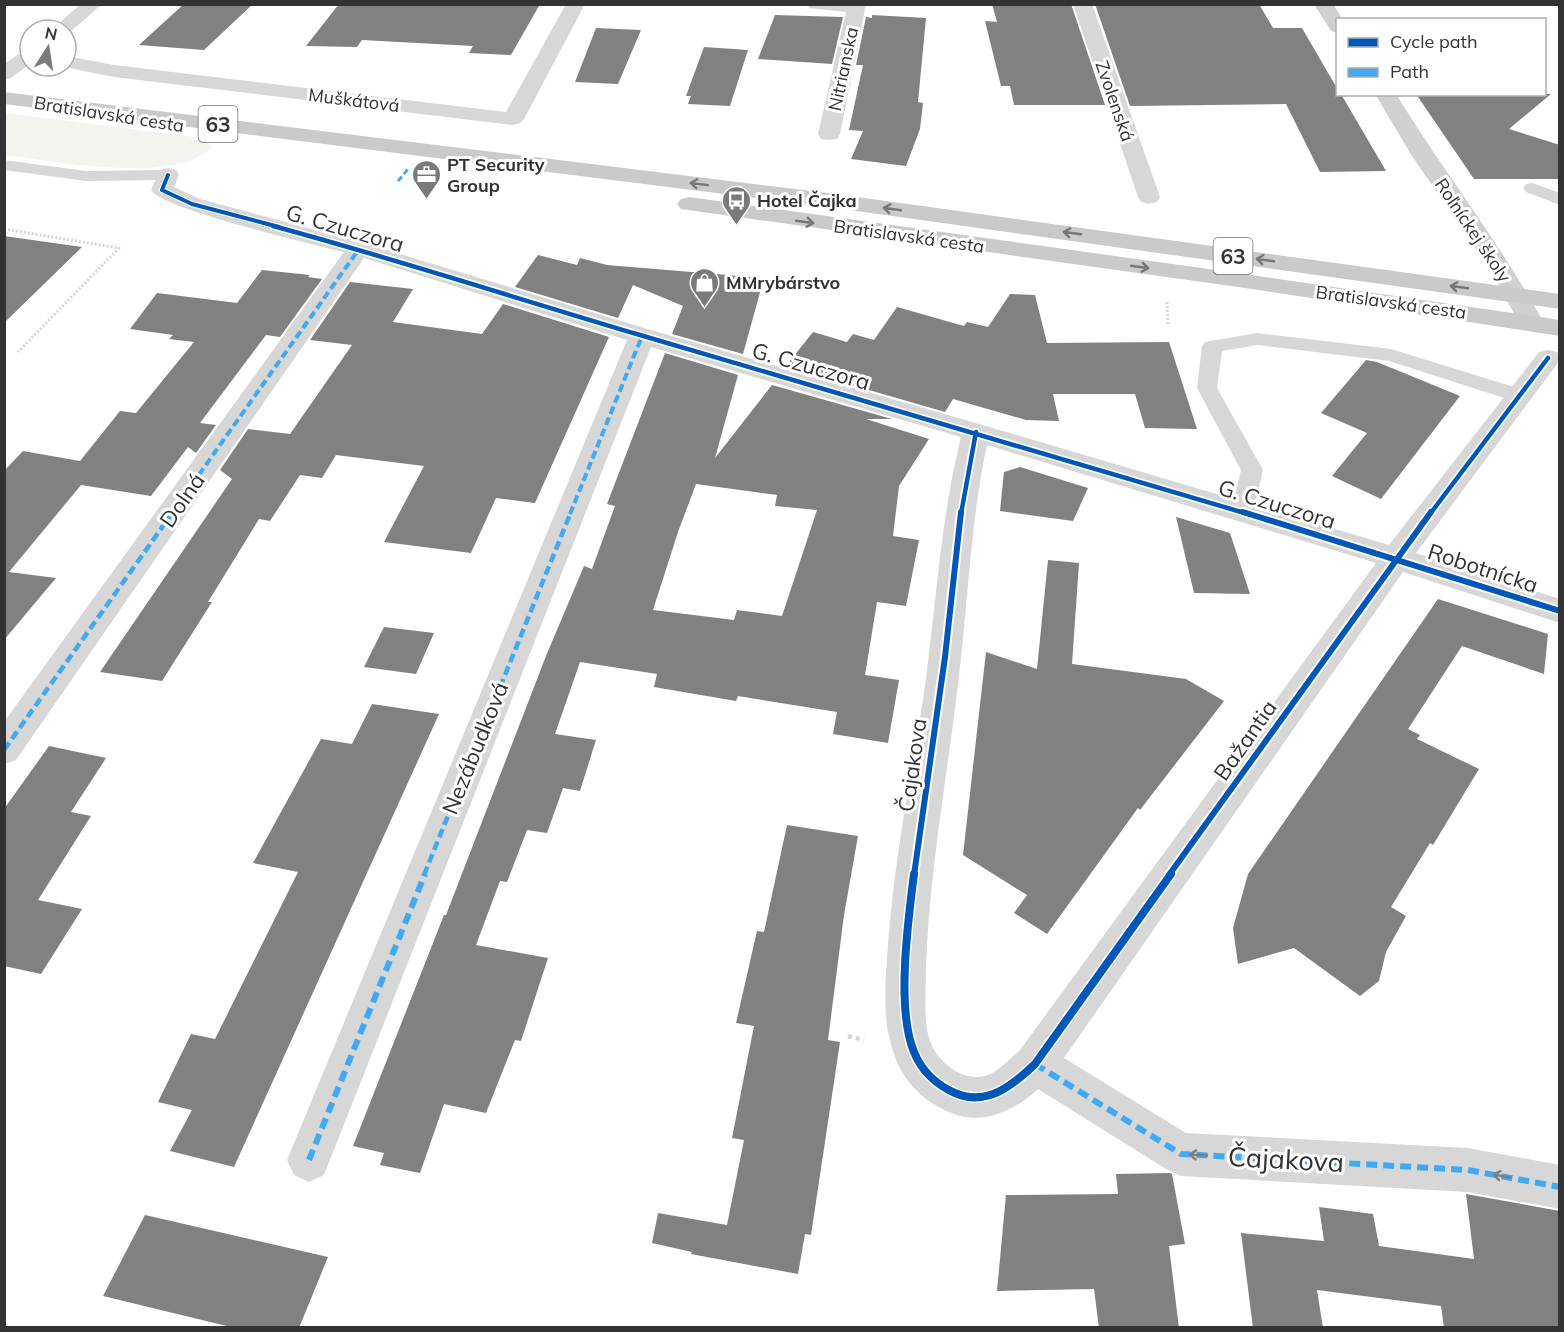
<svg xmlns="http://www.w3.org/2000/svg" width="1564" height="1332" font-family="Mulish,sans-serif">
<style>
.green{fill:#f1f5ed}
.building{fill:#818181;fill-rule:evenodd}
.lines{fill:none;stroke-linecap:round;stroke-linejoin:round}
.path-far1{stroke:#d6d6d6;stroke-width:3;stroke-dasharray:2 2;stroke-linecap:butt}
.path{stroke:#d6d6d6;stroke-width:4.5;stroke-dasharray:4 4;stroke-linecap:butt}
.lane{fill:#d7d7d7;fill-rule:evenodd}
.street{fill:#d7d7d7;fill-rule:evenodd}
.secondary{fill:#d0d0d0;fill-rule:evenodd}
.primary{fill:#cacaca;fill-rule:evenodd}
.quiet-far3{stroke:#3fa9f5;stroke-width:3;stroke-dasharray:6 3;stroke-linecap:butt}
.quiet-far2{stroke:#3fa9f5;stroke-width:4;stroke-dasharray:8 4;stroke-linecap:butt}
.quiet-far1{stroke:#3fa9f5;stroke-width:4.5;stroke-dasharray:9 4.5;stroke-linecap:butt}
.quiet{stroke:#3fa9f5;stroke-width:6;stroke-dasharray:11 6;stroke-linecap:butt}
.cycleway-far3-casing{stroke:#fff;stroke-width:6}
.cycleway-far2-casing{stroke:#fff;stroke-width:8}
.cycleway-far1-casing{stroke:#fff;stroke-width:10}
.cycleway-casing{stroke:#fff;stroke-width:11}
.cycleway-far3{stroke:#0057b8;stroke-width:4}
.cycleway-far2{stroke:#0057b8;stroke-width:4.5}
.cycleway-far1{stroke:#0057b8;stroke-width:6}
.cycleway{stroke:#0057b8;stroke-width:8}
.oneway{stroke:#777}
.oneway2{stroke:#7d7d7d}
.labels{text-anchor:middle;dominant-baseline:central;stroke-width:6;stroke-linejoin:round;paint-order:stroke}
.far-street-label{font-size:18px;fill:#333;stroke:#fff}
.far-poi-label{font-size:18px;font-weight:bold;fill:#333;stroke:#fff;text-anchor:start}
.shield{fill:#fff;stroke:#707070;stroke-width:1.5}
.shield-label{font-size:21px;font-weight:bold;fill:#333}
.street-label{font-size:22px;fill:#333;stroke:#fff}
.near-street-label{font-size:27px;fill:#333;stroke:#fff}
</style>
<rect width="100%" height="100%" fill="#fff"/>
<path class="green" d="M5 113 194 137 207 140 211 148C175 185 53 161 5 155Z"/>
<g class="building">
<polygon points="184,4 253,4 204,50 139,45"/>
<polygon points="339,4 540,4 511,55 469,53 473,46 362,40 357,47 306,46"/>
<polygon points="992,4 1071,4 1105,105 1014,105 1010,86 1001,86 985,21 997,22"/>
<polygon points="1095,4 1259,4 1273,28 1302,28 1338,90 1338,94 1341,94 1386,171 1320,172 1286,104 1130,106"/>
<polygon points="775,15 843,17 832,64 758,59"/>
<polygon points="872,15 926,18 918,102 923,103 920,129 906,166 851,159 863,131 849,130 863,65 856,65 866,17 872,18"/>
<polygon points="596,28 641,30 618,84 575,82"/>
<polygon points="704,47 748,50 730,106 688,104 691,96 686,96"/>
<polygon points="1416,94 1551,94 1509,129 1560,145 1560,179 1474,179"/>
<polygon points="4,236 82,247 4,323"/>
<polygon points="538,255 577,265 580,258 607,265 764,278 743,354 672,334 683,306 633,285 618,318 515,287"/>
<polygon points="262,270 310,275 308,277 322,279 280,337 266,335 200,423 216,425 196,453 188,447 151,496 81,485 9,572 56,578 4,640 4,471 23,451 80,461 120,411 136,413 194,342 169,339 173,335 130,329 157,293 237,303"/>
<polygon points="350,282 413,289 393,322 482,334 503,304 609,337 535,503 496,498 471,553 384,542 424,466 336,455 322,478 300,475 270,521 259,519 208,602 212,602 162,681 100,672 232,479 220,470 248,429 290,434 352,345 310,340"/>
<polygon points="1010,294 1035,295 1047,343 1169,342 1197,429 1145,428 1135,394 1053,394 1059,421 1026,420 953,399 945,412 786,366 813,332 847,342 853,334 874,340 897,307 964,326 967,322 988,327"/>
<path d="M665 353 738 375 715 458 772 385 892 419H866L929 439 899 486 893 536 919 540 906 606 877 602 865 675 899 680 888 743 833 734 837 712 738 696 736 701 654 687 657 674 580 662 555 734 596 740 580 791 563 788 547 833 527 830 507 882 500 881 476 945 548 958 521 1041 515 1040 486 1113 444 1104 420 1173 380 1165 384 1153 353 1146 444 915H446L546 656 584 566 592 569 615 506 607 504ZM696 484 777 495 775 506 817 510 782 616 737 610 734 620 653 610 678 532Z"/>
<polygon points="1366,360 1377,362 1460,396 1381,499 1332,476 1367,433 1321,413"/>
<polygon points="1020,467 1088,488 1073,521 1000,511 1004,472"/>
<polygon points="1176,517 1230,533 1250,594 1194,593"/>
<polygon points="1048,560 1079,563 1072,664 1186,679 1224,701 1140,810 1138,808 1047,934 1014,913 1027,895 963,855 986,652 1037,669"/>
<polygon points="1438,599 1548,634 1544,674 1462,646 1408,729 1420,735 1417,739 1479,769 1433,845 1430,843 1391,907 1406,916 1386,952 1379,981 1360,996 1294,948 1238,964 1233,928 1248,874"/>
<polygon points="384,627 434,633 416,674 364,667"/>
<polygon points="372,704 439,714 234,1167 170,1151 192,1110 158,1102 191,1034 215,1039 298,872 253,863 321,739 352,744"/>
<polygon points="49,746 106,758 71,812 91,816 38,900 82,909 41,974 4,966 4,809"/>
<polygon points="787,825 858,836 844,915 828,1040 840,1042 811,1235 805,1234 798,1274 691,1254 692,1252 652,1243 658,1213 727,1225 744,1140 732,1138 754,1026 736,1023 757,931 764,932"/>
<polygon points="1170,1173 1172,1174 1185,1244 1169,1246 1179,1328 1099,1328 1094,1289 997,1291 1006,1195 1118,1194 1116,1174"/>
<polygon points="1466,1194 1560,1211 1560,1328 1444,1328 1441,1306 1317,1290 1323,1328 1253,1328 1241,1233 1324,1241 1319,1207 1373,1214 1379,1246 1474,1259"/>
<polygon points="145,1215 328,1257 299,1328 235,1328 103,1296"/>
</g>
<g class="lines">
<g class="path-far1">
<polyline points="4,229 119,248 18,352"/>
<polyline points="1167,302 1168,326"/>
</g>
<polyline class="path" points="848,1036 864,1040"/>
<g class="lane">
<polygon points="4,160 86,171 168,170 174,171 177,175 174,179 168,180 86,181 4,170"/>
<polygon points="1532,183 1560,193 1560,205 1526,192 1523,188 1526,184"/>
<polygon points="1257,333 1391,349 1527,391 1530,396 1527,401 1520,403 1389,361 1257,345 1222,351 1217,388 1263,470 1253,513 1250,519 1242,521 1234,519 1231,513 1241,470 1197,388 1202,346 1205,342"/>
</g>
<g class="street">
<polygon points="81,4 102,4 68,34 66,35 66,30 51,30"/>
<polygon points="566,4 585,4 524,119 520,123 513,125 114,77 59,66 66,66 66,56 114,65 506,112"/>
<polygon points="807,4 866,4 840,134 837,139 829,140 821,139 818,134 846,12 809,8"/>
<polygon points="1073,4 1092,4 1160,197 1157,202 1149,204 1141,202 1138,197"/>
<polygon points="30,49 30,64 11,78 4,80 4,64 23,51"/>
<path d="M168 168 176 170 179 175 174 187 200 199 367 244 651 330 986 426 1389 545 1539 352 1548 350 1557 352 1560 356 1557 364 1416 553 1560 599V623L1403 572 1064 1058 1186 1133 1468 1148 1560 1165V1209L1468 1192 1181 1176 1166 1169 1038 1089C1014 1111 983 1126 951 1113 918 1099 898 1076 890 1040 882 1010 886 976 888 945 894 860 911 777 924 693 936 608 940 521 961 437L651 347 324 1175 309 1182 294 1175 287 1160 627 340 364 258 16 760 4 764V722L344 252C312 244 164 210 151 190L160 170ZM987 445 1376 563 1020 1050C1011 1058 1000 1070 988 1075 966 1083 942 1066 932 1046 922 1024 926 993 926 969 929 873 947 779 958 684 968 605 970 524 987 445Z"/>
</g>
<g class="secondary">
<polygon points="1314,4 1333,4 1343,20 1338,20 1338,33 1331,31"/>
<path d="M1375 94H1396C1444 172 1500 243 1544 323L1540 328 1531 331 1522 328 1492 273 1412 156Z"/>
</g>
<g class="primary">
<polygon points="4,92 828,193 1560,294 1560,309 828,207 4,104"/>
<polygon points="689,197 1245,274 1560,320 1560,336 1245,288 681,209 677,204 681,199"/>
</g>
<polyline class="quiet-far3" points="398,181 408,169"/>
<g class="quiet-far2">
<polyline points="171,514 359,249"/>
<polyline points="570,514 642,336"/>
</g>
<g class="quiet-far1">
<polyline points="4,750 173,512"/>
<polyline points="424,875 571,512"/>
</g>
<g class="quiet">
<polyline points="1035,1064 1181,1154 1468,1170 1560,1187"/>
<polyline points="309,1160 425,874"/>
</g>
<defs>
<polyline id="cycleway-far3" points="168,175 162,190 192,204 279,227"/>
<g id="cycleway-far2">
<path d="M273 226C396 259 518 299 640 335 842 396 1046 453 1248 514"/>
<polyline points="961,514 976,432"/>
<polyline points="1430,514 1548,358"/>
</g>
<g id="cycleway-far1">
<polyline points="1243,512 1560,611"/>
<polyline points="914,875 945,657 961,512"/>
<polyline points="1169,875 1431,512"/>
</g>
<path id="cycleway" d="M914 874C908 921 896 1009 914 1052 921 1070 936 1085 955 1093 987 1107 1013 1085 1035 1064L1171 874"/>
</defs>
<use href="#cycleway-far3" class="cycleway-far3-casing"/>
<use href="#cycleway-far2" class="cycleway-far2-casing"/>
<use href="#cycleway-far1" class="cycleway-far1-casing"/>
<use href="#cycleway" class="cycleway-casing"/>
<use href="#cycleway-far3" class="cycleway-far3"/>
<use href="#cycleway-far2" class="cycleway-far2"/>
<use href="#cycleway-far1" class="cycleway-far1"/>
<use href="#cycleway" class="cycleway"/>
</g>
<defs><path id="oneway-shaft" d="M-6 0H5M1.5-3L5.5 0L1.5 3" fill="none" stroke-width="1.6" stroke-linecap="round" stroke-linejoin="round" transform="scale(1.5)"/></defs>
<g class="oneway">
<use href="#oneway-shaft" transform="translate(699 184) rotate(-173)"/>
<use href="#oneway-shaft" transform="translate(892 209) rotate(-172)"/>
<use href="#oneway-shaft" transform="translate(805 222) rotate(8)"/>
<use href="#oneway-shaft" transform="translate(1072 233) rotate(-172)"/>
<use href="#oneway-shaft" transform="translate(1265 260) rotate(-172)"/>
<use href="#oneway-shaft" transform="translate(1140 267) rotate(8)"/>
<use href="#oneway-shaft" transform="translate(1459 287) rotate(-172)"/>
</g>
<g class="oneway2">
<use href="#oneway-shaft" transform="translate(1198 1155) rotate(-177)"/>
<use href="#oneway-shaft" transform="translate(1502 1176) rotate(-169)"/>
</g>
<defs>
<symbol id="office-pin" viewBox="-11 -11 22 30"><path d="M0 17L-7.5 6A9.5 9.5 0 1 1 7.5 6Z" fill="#7a7a7a" stroke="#fff"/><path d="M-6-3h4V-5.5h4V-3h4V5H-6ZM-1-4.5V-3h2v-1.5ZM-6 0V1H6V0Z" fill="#fff"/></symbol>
<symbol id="bus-pin" viewBox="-11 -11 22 30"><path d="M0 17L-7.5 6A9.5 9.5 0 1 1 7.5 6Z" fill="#7a7a7a" stroke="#fff"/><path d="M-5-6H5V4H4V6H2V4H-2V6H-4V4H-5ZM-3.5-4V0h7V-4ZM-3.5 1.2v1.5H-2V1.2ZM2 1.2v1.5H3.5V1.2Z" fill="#fff"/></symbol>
<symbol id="shop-pin" viewBox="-11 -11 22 30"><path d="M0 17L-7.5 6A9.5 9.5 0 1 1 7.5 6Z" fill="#7a7a7a" stroke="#fff"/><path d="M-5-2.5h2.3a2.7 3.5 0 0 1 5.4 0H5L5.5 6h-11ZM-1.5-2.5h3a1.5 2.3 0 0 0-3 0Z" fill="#fff"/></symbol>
</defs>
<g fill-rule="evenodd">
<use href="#office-pin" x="410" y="158" width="33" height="45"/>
<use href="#bus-pin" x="720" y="184" width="33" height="45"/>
<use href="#shop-pin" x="688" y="266" width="33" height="45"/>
</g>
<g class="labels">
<g class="far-street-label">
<text transform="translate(843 69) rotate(-78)">Nitrianska</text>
<text transform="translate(354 100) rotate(7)">Muškátová</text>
<text transform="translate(1115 101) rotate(71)">Zvolenská</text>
<text transform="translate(109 114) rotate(9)">Bratislavská cesta</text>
<text transform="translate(1473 230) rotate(56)">Roľníckej školy</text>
<text transform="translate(909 236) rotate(8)">Bratislavská cesta</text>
<text transform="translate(1391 302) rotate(8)">Bratislavská cesta</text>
</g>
<g class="far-poi-label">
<text x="447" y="164">PT Security<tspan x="447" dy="21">Group</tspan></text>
<text x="757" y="200">Hotel Čajka</text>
<text x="726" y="282">MMrybárstvo</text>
</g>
<g class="shield">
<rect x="198.5" y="106" width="39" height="36" rx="4.5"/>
<rect x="1213.5" y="238" width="39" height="36" rx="4.5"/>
</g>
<g class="shield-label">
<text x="218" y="124">63</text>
<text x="1233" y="256">63</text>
</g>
<g class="street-label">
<text transform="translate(345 228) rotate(16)">G. Czuczora</text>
<text transform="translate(811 366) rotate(16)">G. Czuczora</text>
<text transform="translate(182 500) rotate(-55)">Dolná</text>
<text transform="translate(1277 504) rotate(17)">G. Czuczora</text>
<text transform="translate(1483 568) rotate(18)">Robotnícka</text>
<text transform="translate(1245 740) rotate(-55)">Bažantia</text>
<text transform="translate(475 748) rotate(-68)">Nezábudková</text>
<text transform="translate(912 765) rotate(-82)">Čajakova</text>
</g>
<g class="near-street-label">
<text transform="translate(1286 1159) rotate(3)">Čajakova</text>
</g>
</g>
<rect width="1564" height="1332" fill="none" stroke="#333333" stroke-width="12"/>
<rect x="1336" y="18" width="210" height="78" fill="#ffffff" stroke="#adadad" stroke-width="1.5"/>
<rect x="1348" y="38" width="30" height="9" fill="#0057b8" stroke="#adadad" stroke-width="1.5"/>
<text x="1390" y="48" font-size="18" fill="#333333">Cycle path</text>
<rect x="1348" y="68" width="30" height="9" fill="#3fa9f5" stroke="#adadad" stroke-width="1.5"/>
<text x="1390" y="78" font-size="18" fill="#333333">Path</text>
<g transform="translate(48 48) rotate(12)"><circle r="28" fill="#ffffff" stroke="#adadad" stroke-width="1.5"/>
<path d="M0-4.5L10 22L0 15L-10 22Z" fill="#7a7a7a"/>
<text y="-9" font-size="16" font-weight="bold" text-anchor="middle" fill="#333333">N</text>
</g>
</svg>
